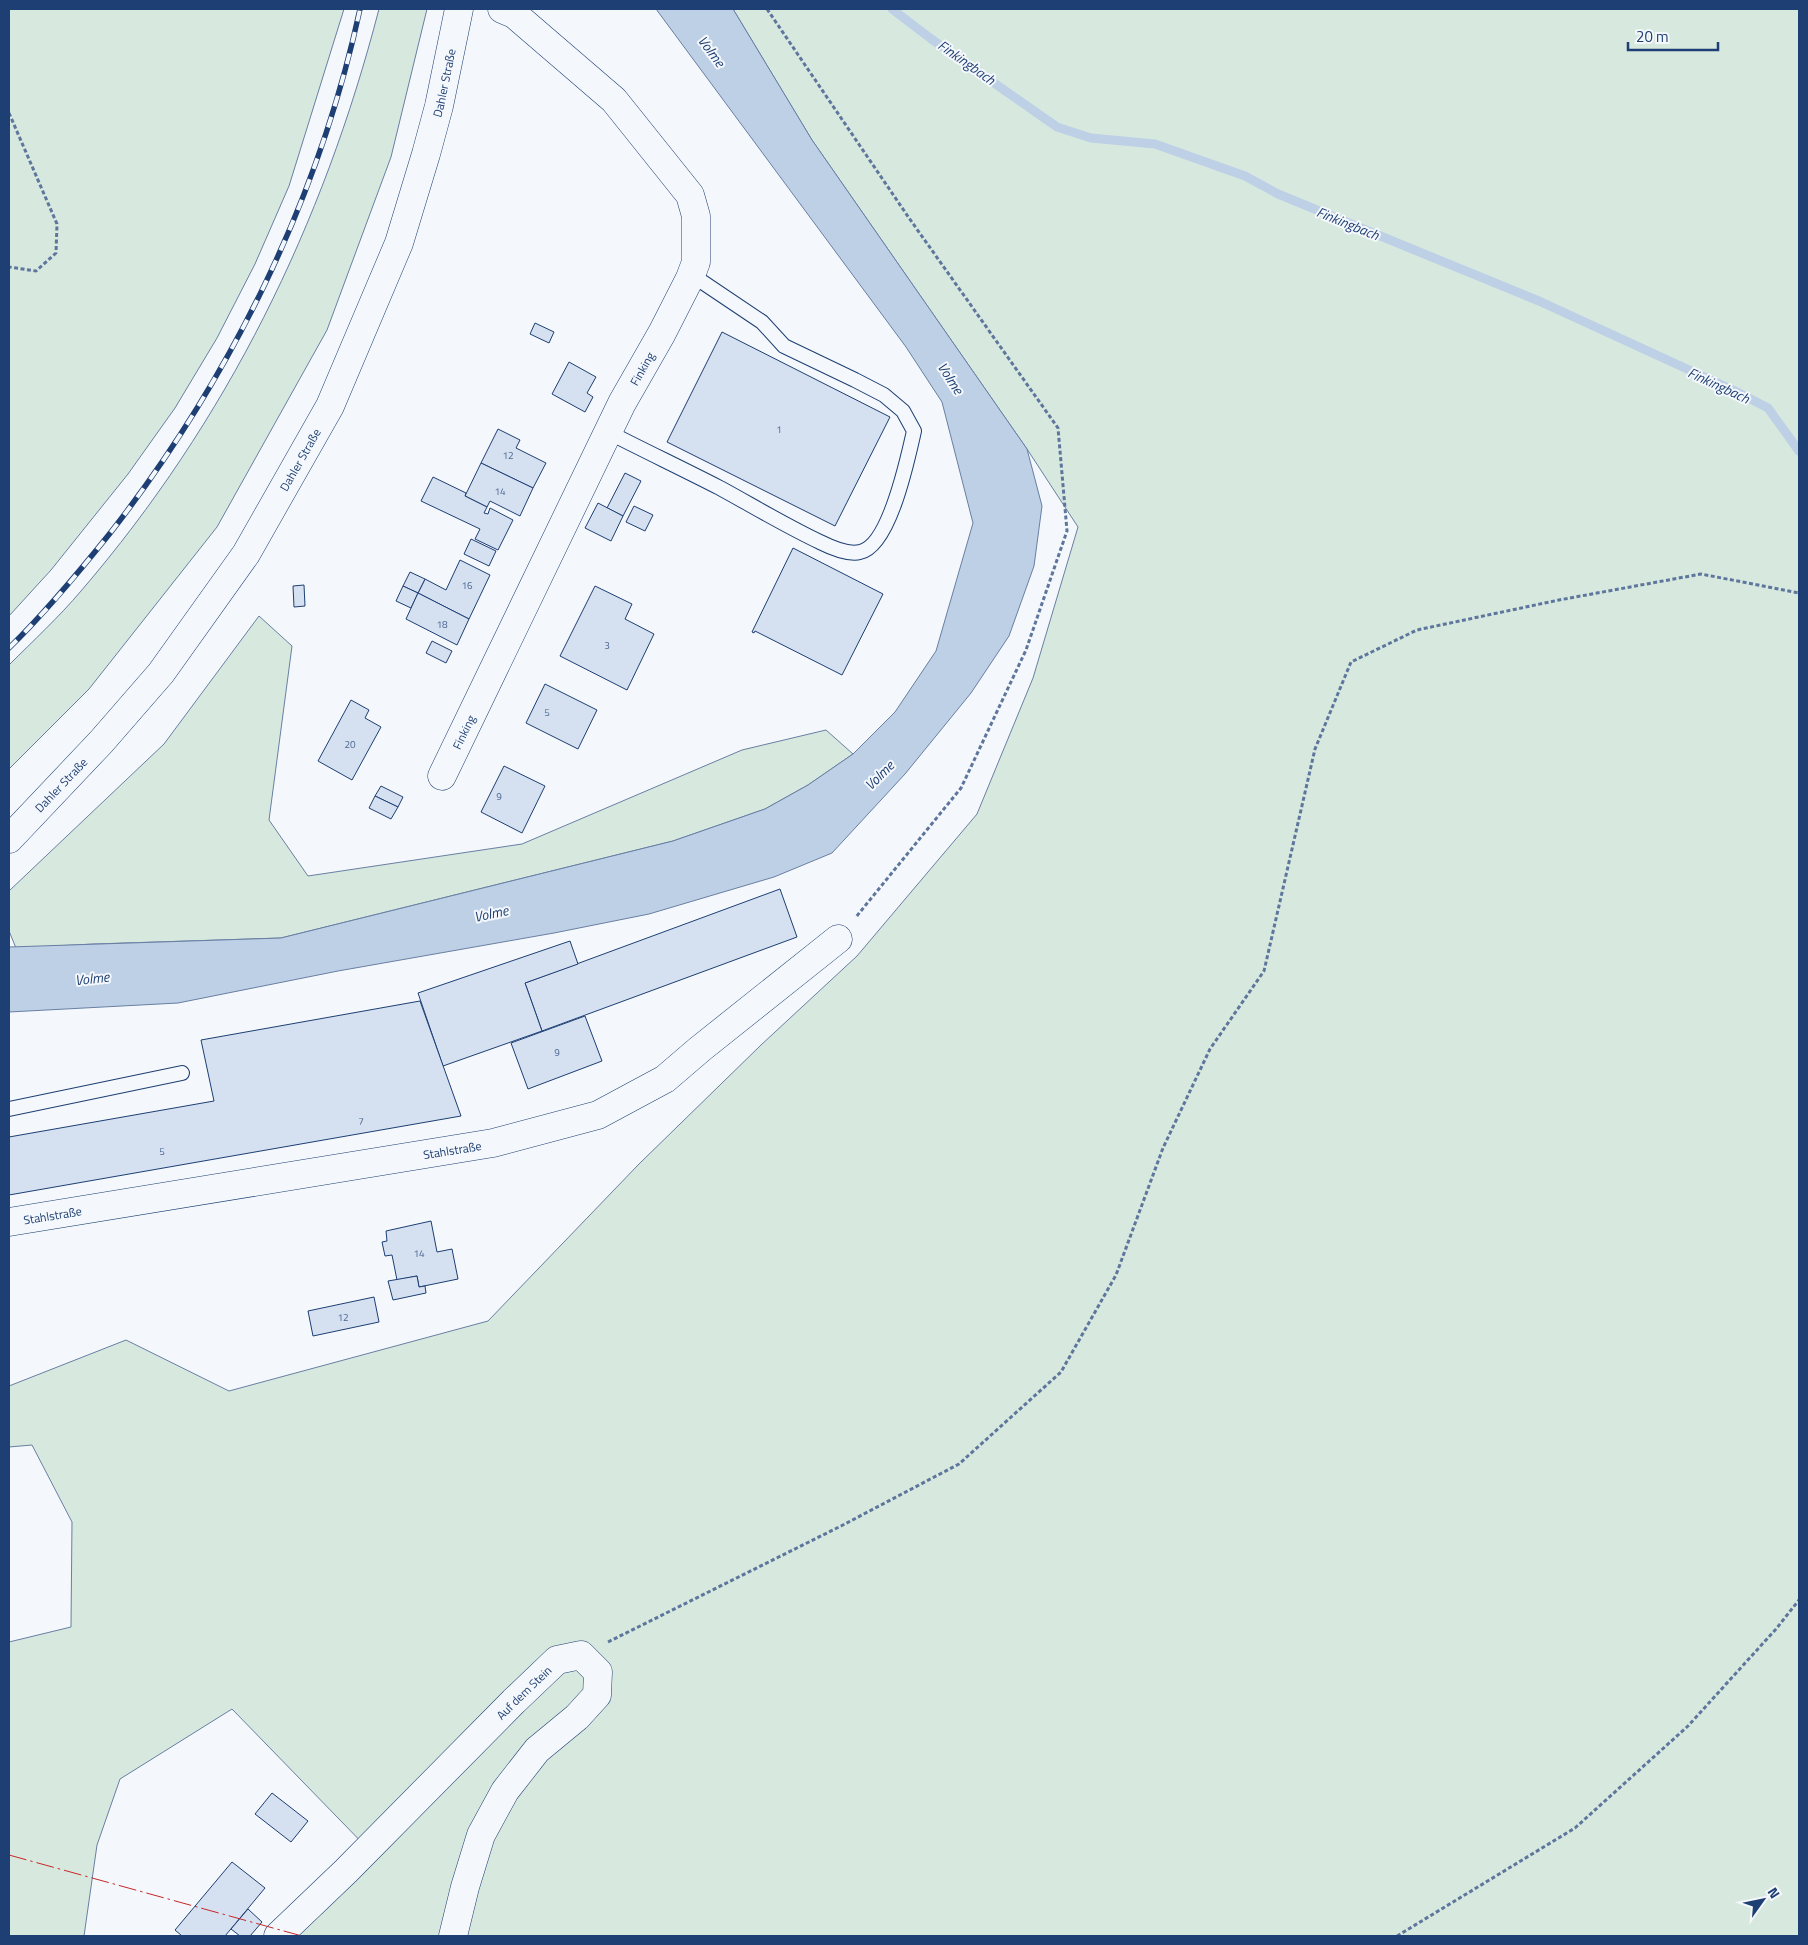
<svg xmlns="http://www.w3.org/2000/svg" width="1808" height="1945" font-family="'Titillium Web',sans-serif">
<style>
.green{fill:#d7e8df;stroke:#687fa3}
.water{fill:#bed0e5;stroke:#687fa3}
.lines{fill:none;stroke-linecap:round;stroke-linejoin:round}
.stream{stroke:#bed0e5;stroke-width:9}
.building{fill:#d5e0f0;stroke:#1d3f73}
.lane-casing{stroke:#1d3f73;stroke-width:16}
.street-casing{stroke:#1d3f73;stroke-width:29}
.primary-casing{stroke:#1d3f73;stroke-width:29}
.path{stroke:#5e769c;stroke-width:3;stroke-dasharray:4 2.5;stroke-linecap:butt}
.lane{stroke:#f4f7fb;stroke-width:14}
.street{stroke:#f4f7fb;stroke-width:28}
.primary{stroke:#f4f7fb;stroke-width:28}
.rail-casing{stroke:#1d3f73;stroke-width:5.5}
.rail{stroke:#f4f7fb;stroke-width:4;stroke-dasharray:11;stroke-linecap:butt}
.power{stroke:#c62828;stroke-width:1;stroke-dasharray:18 4 2.5 4;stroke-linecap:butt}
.labels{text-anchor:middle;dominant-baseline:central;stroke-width:4;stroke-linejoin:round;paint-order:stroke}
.number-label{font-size:10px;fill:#4b6792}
.street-label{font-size:12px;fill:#1d3f73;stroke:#f4f7fb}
.water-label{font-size:14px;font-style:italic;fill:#1d3f73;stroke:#f4f7fb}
</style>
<rect width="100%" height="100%" fill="#f4f7fb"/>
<g class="green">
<polygon points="9,9 344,9 289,186 255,264 217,338 175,408 128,474 51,570 9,616"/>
<path d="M379 9H427L391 157 327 330 217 527 89 689 9 769V665C33 641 59 617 81 591 227 421 323 225 379 9Z"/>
<polygon points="733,9 1799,9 1799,1936 292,1936 374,1855 232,1709 120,1779 97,1845 84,1936 9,1936 9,1642 71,1627 72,1522 32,1445 9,1447 9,1386 126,1340 229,1391 488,1321 639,1164 761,1045 857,956 977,814 1033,678 1078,527 1027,449 812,140"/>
<polygon points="259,616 292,646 269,820 308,876 522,844 742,750 826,730 853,754 808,785 765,809 673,841 281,938 93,944 16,948 9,931 9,891 164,744"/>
</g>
<polygon class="water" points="656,9 733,9 812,140 1027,449 1042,506 1034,566 1009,636 971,693 905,774 832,853 774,877 649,914 554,933 338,971 178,1003 9,1012 9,947 281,938 673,841 765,809 808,785 853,754 895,712 936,651 973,523 942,402 906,347"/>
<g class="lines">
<polyline class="stream" points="892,9 930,38 1057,127 1091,138 1155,144 1245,176 1278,194 1539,301 1735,391 1768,408 1799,451"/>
</g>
<g class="building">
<polygon points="535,323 554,332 549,343 530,334"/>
<polygon points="722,332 890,417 835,526 667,442"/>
<polygon points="569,362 596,377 587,393 593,397 585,412 552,394"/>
<polygon points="498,429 520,440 516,448 546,463 533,488 481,463"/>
<polygon points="481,463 533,488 520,516 490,501 487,507 465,496"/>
<polygon points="625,473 641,481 623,516 607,508"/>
<polygon points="433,477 466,493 465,496 487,507 484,513 488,514 490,508 513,520 498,550 475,539 480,529 421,501"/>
<polygon points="598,503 623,516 611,541 585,528"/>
<polygon points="634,506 653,515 645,531 626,522"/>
<polygon points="471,539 496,551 489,566 464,554"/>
<polygon points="793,548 883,594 842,675 755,631 754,633 752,632"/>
<polygon points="460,560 490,575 469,619 418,593 425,579 446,590"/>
<polygon points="410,572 425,579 418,593 403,586"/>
<polygon points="304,585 305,606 294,607 293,586"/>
<polygon points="403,586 418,593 411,608 396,601"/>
<polygon points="595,586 632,604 625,619 654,634 627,690 560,656"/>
<polygon points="418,593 469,619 457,645 406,619"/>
<polygon points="432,641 452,651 446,663 426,653"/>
<polygon points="545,684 597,710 578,749 526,723"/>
<polygon points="351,700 369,710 365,718 381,727 352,780 318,761"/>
<polygon points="504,766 545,786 522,833 481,812"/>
<polygon points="381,786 403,797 398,807 375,796"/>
<polygon points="375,796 398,807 391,819 369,808"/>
<polygon points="780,889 797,937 542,1031 525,983"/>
<polygon points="570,941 578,964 525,983 542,1031 443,1066 418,993"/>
<polygon points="420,1001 461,1116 9,1195 9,1137 214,1101 201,1040"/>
<polygon points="585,1016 602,1061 528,1089 511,1043"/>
<polygon points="431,1221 437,1252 452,1249 458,1279 419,1287 417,1276 397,1280 392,1255 385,1256 382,1242 387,1241 386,1231"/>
<polygon points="417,1276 419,1287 425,1286 426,1293 393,1300 388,1281"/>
<polygon points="374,1297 379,1322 313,1336 308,1311"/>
<polygon points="272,1793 308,1821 291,1842 255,1814"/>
<polygon points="232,1862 265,1888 225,1936 182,1936 175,1930"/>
<polygon points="248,1909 262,1922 250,1936 240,1936 231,1929"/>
</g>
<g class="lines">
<defs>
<g id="lane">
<path d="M608 432C645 451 683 469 720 488 753 506 786 526 820 542 830 547 848 555 860 552 890 546 908 457 914 431L903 411 884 395 855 380 784 346 762 322 692 275"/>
<polyline points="9,1109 182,1073"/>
</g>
<g id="street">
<path id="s1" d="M442 776 622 403 662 333 690 278 696 262V216L690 195 614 100 514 14 502 9"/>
<path id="s2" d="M9 1222 493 1143 598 1115 665 1079 700 1049 838 939"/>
<path id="s3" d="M278 1936 346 1871 514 1701 557 1660 581 1655 598 1672 597 1695 577 1717 537 1750 505 1791 481 1835 465 1887 453 1936"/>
</g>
<g id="primary">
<path id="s4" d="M9 839 101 742 161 673 246 554 330 406 399 243 426 154 439 106 459 9"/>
</g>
</defs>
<use href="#lane" class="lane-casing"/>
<use href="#street" class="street-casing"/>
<use href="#primary" class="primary-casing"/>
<g class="path">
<polyline points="767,9 909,218 1058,428 1067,531 1026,650 961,788 856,917"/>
<polyline points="9,113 57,224 56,253 36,271 9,267"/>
<polyline points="608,1642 841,1526 959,1464 1061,1372 1116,1275 1163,1148 1210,1049 1264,971 1315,749 1351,662 1417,630 1559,600 1701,574 1799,593"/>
<polyline points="1397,1936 1575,1828 1688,1726 1776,1629 1799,1600"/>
</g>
<use href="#lane" class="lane"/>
<use href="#street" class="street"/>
<use href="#primary" class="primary"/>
<defs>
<path id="rail" d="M9 648C46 612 79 572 111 532 230 379 319 199 360 9"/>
</defs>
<use href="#rail" class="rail-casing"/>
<use href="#rail" class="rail"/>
<polyline class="power" points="9,1855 302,1936"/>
</g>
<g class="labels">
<g class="number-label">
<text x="779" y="429">1</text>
<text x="508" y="455">12</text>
<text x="500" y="491">14</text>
<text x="467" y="585">16</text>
<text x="442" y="624">18</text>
<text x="607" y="645">3</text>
<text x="547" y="712">5</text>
<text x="350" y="744">20</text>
<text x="499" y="796">9</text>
<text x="557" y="1052">9</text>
<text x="361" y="1121">7</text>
<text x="162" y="1151">5</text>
<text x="419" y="1253">14</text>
<text x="343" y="1317">12</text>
</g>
<g class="street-label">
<text stroke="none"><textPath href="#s4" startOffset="885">Dahler Straße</textPath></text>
<text stroke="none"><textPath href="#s1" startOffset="454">Finking</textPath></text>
<text stroke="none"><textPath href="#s4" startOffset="480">Dahler Straße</textPath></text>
<text stroke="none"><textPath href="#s1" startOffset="49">Finking</textPath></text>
<text stroke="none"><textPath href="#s4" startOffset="75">Dahler Straße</textPath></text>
<text stroke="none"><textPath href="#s2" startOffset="449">Stahlstraße</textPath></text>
<text stroke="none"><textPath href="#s2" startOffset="44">Stahlstraße</textPath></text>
<text stroke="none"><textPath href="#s3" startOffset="346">Auf dem Stein</textPath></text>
</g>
<g class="water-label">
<text transform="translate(712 51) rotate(53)">Volme</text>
<text transform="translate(967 62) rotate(35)">Finkingbach</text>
<text transform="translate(1348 223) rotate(22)">Finkingbach</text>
<text transform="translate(951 378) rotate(57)">Volme</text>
<text transform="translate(1719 385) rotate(25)">Finkingbach</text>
<text transform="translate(879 775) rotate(-45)">Volme</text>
<text transform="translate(491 913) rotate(-12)">Volme</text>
<text transform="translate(92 978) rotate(-6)">Volme</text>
</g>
</g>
<rect width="1808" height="1945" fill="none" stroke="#1d3f73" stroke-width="20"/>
<g transform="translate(1763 1900) rotate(57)" stroke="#f4f7fb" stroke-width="4" paint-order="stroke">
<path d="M0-4L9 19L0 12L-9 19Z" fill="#1d3f73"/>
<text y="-8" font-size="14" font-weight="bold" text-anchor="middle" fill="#1d3f73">N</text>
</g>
<path d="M1628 42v8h90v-8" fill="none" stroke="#1d3f73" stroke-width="2.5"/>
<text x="1636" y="42" font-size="15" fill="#1d3f73" stroke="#f4f7fb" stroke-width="4" paint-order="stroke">20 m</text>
</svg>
